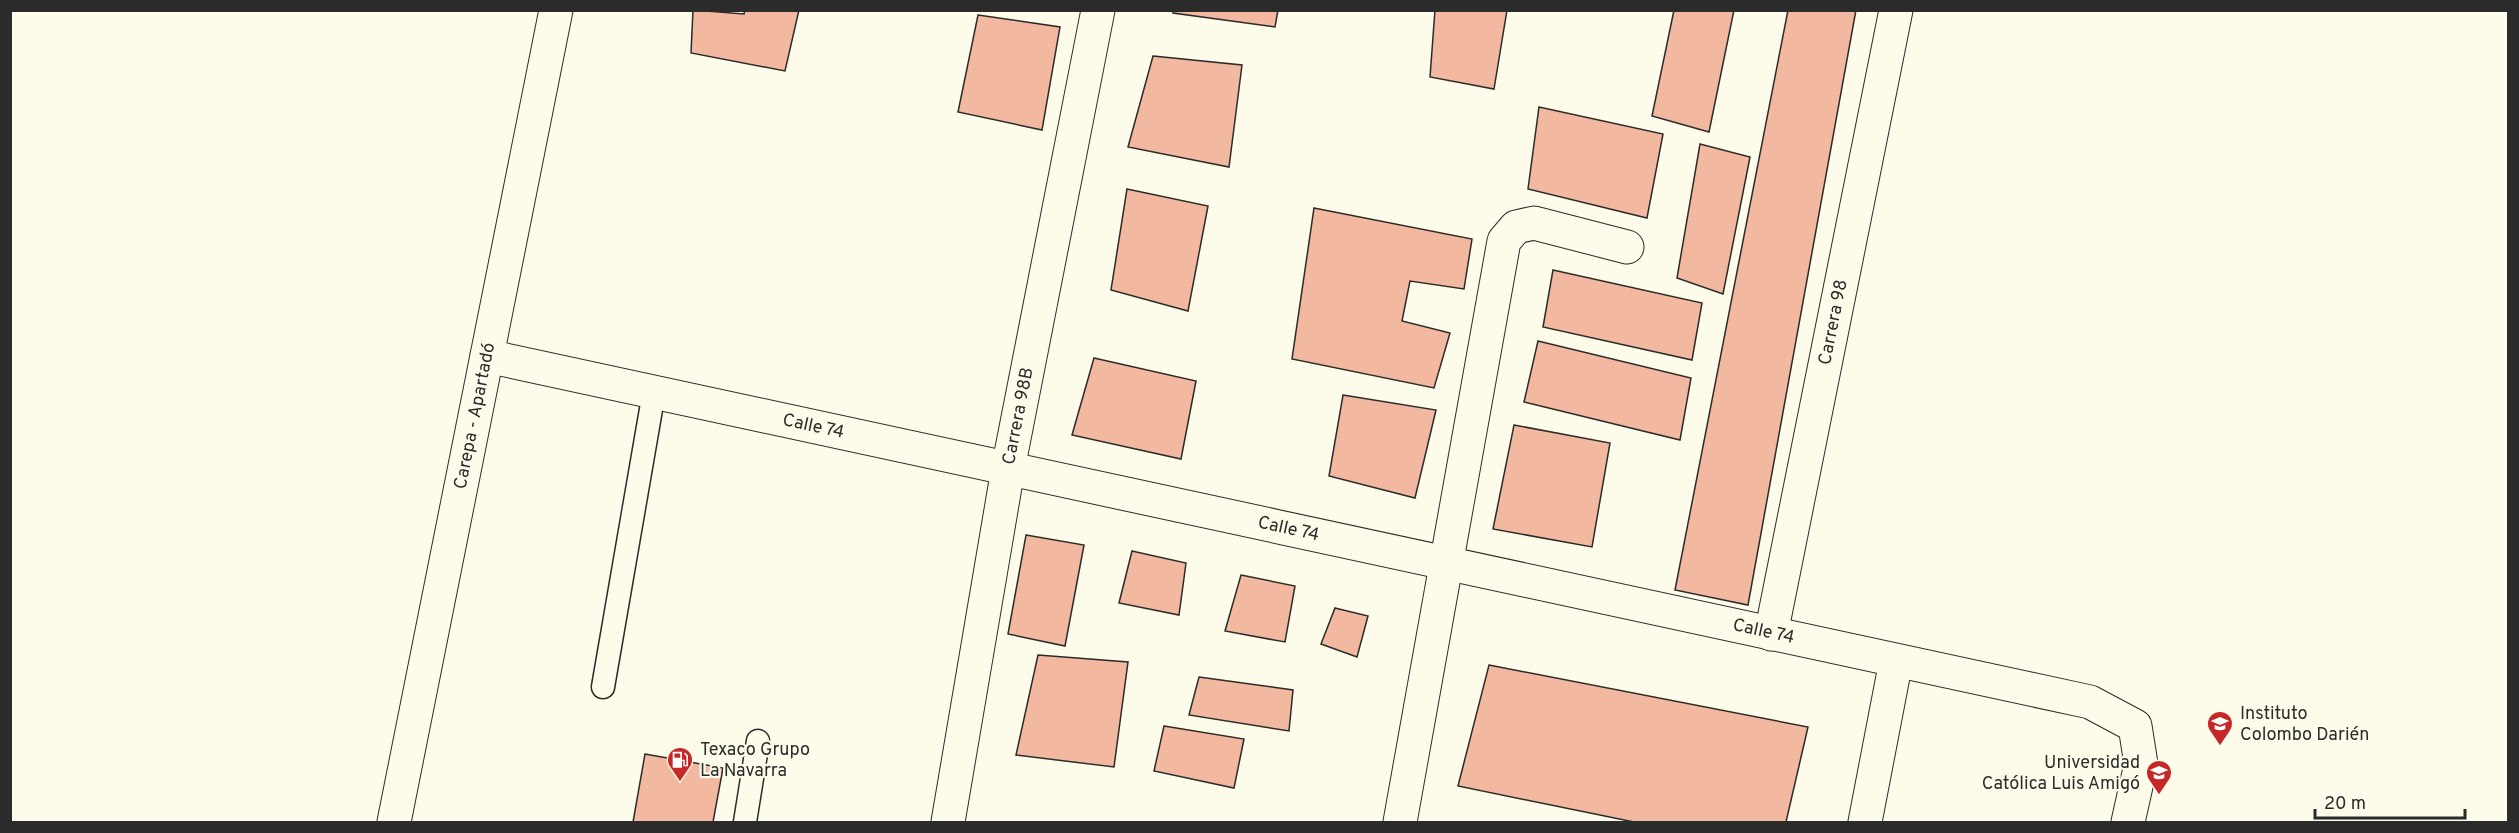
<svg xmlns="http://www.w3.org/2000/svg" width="2519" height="833" font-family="Overpass,sans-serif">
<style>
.building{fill:#f2b8a0;stroke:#2b2b2b;stroke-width:1.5}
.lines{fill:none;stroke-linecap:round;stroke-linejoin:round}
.service-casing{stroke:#2b2b2b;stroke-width:25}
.minor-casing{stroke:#2b2b2b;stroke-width:35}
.secondary-casing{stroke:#2b2b2b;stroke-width:35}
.service{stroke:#fdfbea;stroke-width:22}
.minor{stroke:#fdfbea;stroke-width:33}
.secondary{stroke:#fdfbea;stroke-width:33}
.labels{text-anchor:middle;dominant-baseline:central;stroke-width:4.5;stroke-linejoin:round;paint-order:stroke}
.street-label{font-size:18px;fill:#2b2b2b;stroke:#fdfbea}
.poi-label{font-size:18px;fill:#2b2b2b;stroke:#fdfbea;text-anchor:start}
</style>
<rect width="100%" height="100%" fill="#fdfbea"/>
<g class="building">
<polygon points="693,10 744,14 745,10 799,10 785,71 691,53"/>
<polygon points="1173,10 1278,10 1275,27 1173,13"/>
<polygon points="1435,10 1507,10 1494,89 1430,77"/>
<polygon points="1674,10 1734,10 1709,132 1652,116"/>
<polygon points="1788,10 1856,10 1748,605 1675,590"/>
<polygon points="978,15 1060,27 1042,130 958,112"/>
<polygon points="1153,56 1242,65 1229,167 1128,147"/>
<polygon points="1539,107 1663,134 1647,218 1528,189"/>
<polygon points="1700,144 1750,157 1723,294 1677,278"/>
<polygon points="1127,189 1208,206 1188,311 1111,290"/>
<polygon points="1314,208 1472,239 1464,289 1410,281 1402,321 1450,333 1434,388 1292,359"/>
<polygon points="1553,270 1702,303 1692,360 1543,327"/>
<polygon points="1538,341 1691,378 1680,440 1524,402"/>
<polygon points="1094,358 1196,381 1181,459 1072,435"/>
<polygon points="1343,395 1436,410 1415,498 1329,476"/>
<polygon points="1514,425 1610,443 1592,547 1493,529"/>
<polygon points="1026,535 1084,545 1065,646 1008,634"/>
<polygon points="1132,551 1186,563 1179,615 1119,603"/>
<polygon points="1241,575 1295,586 1285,642 1225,631"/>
<polygon points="1335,608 1368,616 1357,657 1321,644"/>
<polygon points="1038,655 1128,662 1114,767 1016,755"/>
<polygon points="1489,665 1808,727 1786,822 1634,822 1458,786"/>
<polygon points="1199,677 1293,690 1289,731 1189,715"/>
<polygon points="1164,726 1244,739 1234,788 1154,771"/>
<polygon points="645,754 723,768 713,822 633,822"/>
</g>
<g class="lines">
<defs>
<g id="service">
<polyline points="603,687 654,392"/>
<polyline points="745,822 758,741"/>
</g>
<g id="minor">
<path id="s1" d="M487 356 2090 702 2135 726 2141 764 2128 822"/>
<path id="s2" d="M1771 634 1896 10"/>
<path id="s3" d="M948 822 1008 469 1098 10"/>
<polyline points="1400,822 1504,241 1516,227 1534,223 1627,247"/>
<polyline points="1865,822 1896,661"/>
</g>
<g id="secondary">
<path id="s4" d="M394 822 556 10"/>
</g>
</defs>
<use href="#service" class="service-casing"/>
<use href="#minor" class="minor-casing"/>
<use href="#secondary" class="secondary-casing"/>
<use href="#service" class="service"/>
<use href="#minor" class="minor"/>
<use href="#secondary" class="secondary"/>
</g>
<defs>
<symbol id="school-pin" viewBox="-11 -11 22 30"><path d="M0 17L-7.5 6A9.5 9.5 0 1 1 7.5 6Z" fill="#c62828" stroke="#fdfbea"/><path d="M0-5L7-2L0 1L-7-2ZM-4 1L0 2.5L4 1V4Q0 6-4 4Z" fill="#fff"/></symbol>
<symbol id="fuel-pin" viewBox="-11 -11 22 30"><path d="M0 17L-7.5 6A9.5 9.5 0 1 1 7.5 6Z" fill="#c62828" stroke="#fdfbea"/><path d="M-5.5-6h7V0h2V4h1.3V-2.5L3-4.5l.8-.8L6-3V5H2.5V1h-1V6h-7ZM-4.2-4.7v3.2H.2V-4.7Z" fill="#fff"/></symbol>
<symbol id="university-pin" viewBox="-11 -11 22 30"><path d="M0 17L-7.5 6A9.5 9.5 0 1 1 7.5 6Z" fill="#c62828" stroke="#fdfbea"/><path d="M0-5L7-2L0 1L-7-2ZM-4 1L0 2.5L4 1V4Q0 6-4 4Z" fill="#fff"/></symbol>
</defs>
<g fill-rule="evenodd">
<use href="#school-pin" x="2205" y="709" width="30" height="40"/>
<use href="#fuel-pin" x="665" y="745" width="30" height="40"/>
<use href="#university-pin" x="2144" y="758" width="30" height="40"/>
</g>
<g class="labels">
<g class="street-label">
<text stroke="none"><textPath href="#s2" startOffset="318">Carrera 98</textPath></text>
<text stroke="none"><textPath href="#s4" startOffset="414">Carepa - Apartadó</textPath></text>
<text stroke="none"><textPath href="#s3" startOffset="412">Carrera 98B</textPath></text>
<text stroke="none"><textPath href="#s1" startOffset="334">Calle 74</textPath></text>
<text stroke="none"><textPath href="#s1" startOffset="820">Calle 74</textPath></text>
<text stroke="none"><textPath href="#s1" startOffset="1306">Calle 74</textPath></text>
</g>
<g class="poi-label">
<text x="2240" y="714">Instituto<tspan x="2240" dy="21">Colombo Darién</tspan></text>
<text x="700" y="750">Texaco Grupo<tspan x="700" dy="21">La Navarra</tspan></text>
<text x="2140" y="763" text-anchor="end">Universidad<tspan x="2140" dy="21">Católica Luis Amigó</tspan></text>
</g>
</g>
<rect width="2519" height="833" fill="none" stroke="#2b2b2b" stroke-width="24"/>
<path d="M2315 809v9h150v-9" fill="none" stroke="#2b2b2b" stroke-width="3"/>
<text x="2324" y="809" font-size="18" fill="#2b2b2b" stroke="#fdfbea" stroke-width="4.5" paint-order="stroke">20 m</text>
</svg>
